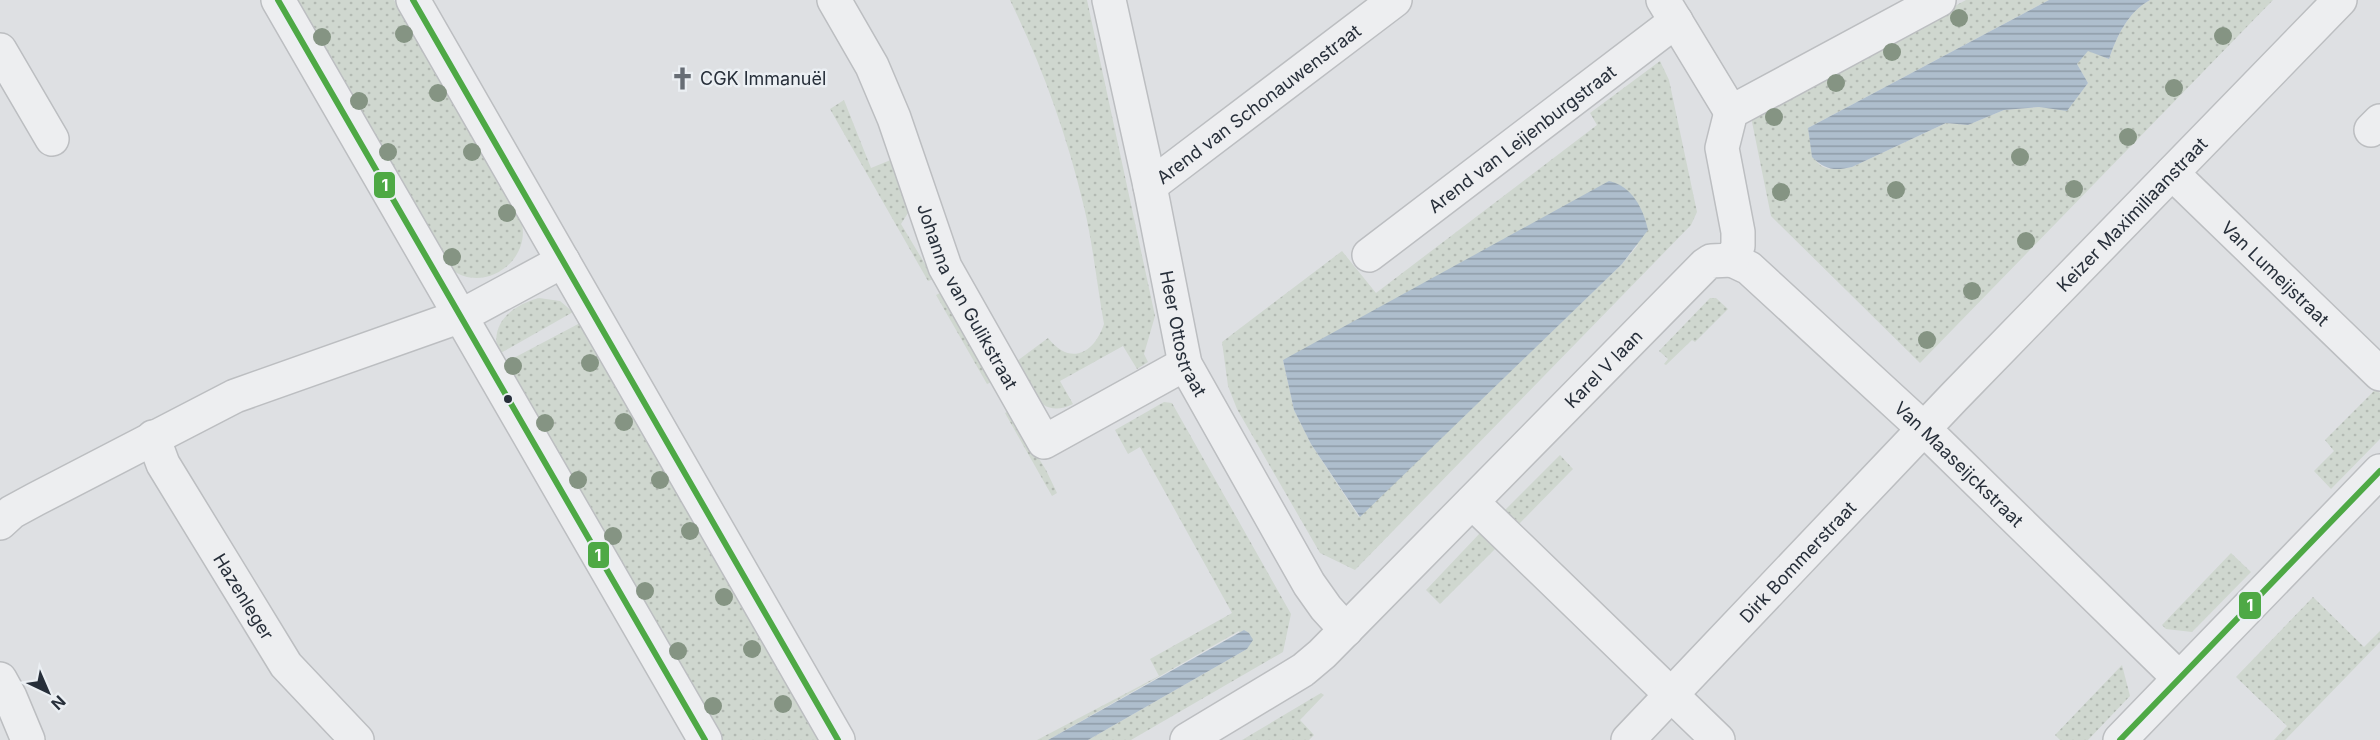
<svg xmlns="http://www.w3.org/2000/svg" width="2380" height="740" font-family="Inter,sans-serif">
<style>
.grass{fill:url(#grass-dots);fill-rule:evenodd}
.water{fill:url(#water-rules)}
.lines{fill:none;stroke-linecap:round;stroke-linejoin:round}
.minor-casing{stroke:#bcbec1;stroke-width:36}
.minor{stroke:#edeef0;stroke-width:33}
.bus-1-casing{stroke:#ebeff3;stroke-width:10}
.bus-1{stroke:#4ea945;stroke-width:6}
.tree{fill:#859483}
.bus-dot{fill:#272f3a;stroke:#ebeff3;stroke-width:2}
.labels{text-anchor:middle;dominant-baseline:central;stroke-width:5;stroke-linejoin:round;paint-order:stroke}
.poi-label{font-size:18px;fill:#272f3a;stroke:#ebeff3;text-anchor:start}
.street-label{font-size:18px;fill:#272f3a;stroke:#ebeff3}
.line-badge{stroke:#ebeff3;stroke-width:2}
.badge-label{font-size:16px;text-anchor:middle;font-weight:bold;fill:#fff}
</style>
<defs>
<pattern id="grass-dots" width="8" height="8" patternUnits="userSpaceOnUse" patternTransform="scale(1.5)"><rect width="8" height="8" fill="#cfd7cf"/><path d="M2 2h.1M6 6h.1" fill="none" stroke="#b2b9b2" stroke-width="1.8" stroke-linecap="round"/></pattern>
<pattern id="water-rules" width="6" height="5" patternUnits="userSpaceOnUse" patternTransform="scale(1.5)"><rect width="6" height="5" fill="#aebecd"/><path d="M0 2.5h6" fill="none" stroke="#8e9ba7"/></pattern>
</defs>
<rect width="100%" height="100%" fill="#dee0e3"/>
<g class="grass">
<path d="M293 0H394L521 220C533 260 485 294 452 270Z"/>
<path d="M1010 0H1087L1155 316 1144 354 1148 362 1137 369 1123 346 1060 381 1073 404C1040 421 1028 387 1013 364L1048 338C1070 366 1094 354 1104 324 1097 285 1093 245 1084 207 1067 135 1042 66 1010 0Z"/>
<path d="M1966 0H2049L1808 128C1813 160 1814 175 1852 167L1946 123 1968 125 2004 110 2039 107 2067 110 2088 83 2077 64 2088 50 2109 59C2117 36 2128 12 2150 0H2273L1920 363 1771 216 1751 117 1757 112Z"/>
<path d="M1660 61 1669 80 1697 212 1691 225 1355 570 1320 553 1237 409 1228 386 1222 342 1342 251 1376 293 1597 125 1590 113ZM1638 245 1622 264 1359 517 1311 444 1294 410 1283 360Z"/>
<polygon points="844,100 871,168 898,157 913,205 901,224 934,279 928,281 830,109"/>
<polygon points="942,292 992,382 987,384 936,295"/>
<path d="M539 298 560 301 573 312 499 354C488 324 512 305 539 298Z"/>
<polygon points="1710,298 1716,298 1728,309 1695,342 1692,340 1666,365 1664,364 1668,359 1659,351"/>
<polygon points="580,323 819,740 721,740 504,363"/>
<polygon points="2376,389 2380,393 2380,439 2331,489 2314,471 2334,451 2325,440"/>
<polygon points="1164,402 1172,403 1291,614 1283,652 1131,740 1088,740 1247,649 1239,631 1048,740 1037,740 1159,676 1150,659 1232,613 1140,447 1128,454 1115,430"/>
<polygon points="1009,411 1046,470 1057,493 1052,496 1005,413"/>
<polygon points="1560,455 1573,469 1519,524 1505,510"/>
<polygon points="1481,532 1497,547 1440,604 1426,590"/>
<polygon points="2231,553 2251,572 2192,632 2166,629 2162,625"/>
<polygon points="2313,597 2364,647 2380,631 2380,642 2285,740 2274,740 2287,726 2236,677"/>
<polygon points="2122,665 2130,696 2088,740 2060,740 2055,735"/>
<polygon points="1321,693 1324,695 1300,720 1314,735 1309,740 1242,740"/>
</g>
<g class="water">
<path d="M2049 0H2150C2128 12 2117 36 2109 59L2088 51 2077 64 2088 83 2067 111 2039 107 2004 110 1968 125 1946 123 1852 167C1835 171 1825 170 1812 157L1808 128Z"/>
<path d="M1609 181C1632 186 1643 208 1648 230L1622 264 1360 517 1311 444 1294 410 1283 360Z"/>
<polygon points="1244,630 1249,633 1253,640 1247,649 1088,740 1048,740"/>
</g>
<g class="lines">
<defs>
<g id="minor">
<polyline points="278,0 705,740"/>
<polyline points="413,0 838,740"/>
<path id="s1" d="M834 0 872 66 894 118 945 267 1044 442 1185 364"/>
<path id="s2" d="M1109 0 1150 186 1185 364 1309 584 1326 608 1346 630"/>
<polyline points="1663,0 1731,112"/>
<polyline points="0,50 52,139"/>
<polyline points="2371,130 2380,121"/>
<path id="s3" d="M2172 173 2380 374"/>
<path id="s4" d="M1150 186 1395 0"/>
<path id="s5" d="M1369 255 1676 21"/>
<path id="s6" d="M1732 260 1749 268 1924 429 2179 678"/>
<path id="s7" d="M153 437 163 464 286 665 357 740"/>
<polyline points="1472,502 1718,740"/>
<polyline points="0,523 12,512 36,499 235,396 461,316 563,261"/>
<polyline points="0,679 10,697 28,740"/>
<path id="s8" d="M1187 740 1303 670 1322 654 1705 265 1711 261 1732 260 1738 246V232L1722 148 1731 112 1939 0"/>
<path id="s9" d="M1628 740 1954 397 2340 0"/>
<polyline points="2120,740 2380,471"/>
</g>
</defs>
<use href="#minor" class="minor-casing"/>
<use href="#minor" class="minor"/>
<defs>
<g id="bus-1">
<polyline points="278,0 705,740"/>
<polyline points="413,0 838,740"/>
<polyline points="2120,740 2380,471"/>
</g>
</defs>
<use href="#bus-1" class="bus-1-casing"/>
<use href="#bus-1" class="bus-1"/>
</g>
<g class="tree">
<circle cx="1959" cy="18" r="9"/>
<circle cx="404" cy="34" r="9"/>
<circle cx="2223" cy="36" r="9"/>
<circle cx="322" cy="37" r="9"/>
<circle cx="1892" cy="52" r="9"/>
<circle cx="1836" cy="83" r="9"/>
<circle cx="2174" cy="88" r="9"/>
<circle cx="438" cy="93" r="9"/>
<circle cx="359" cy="101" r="9"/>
<circle cx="1774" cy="117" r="9"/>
<circle cx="2128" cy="137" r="9"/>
<circle cx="388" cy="152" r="9"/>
<circle cx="472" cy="152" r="9"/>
<circle cx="2020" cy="157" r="9"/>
<circle cx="2074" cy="189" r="9"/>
<circle cx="1896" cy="190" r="9"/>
<circle cx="1781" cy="192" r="9"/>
<circle cx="507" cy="213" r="9"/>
<circle cx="2026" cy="241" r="9"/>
<circle cx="452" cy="257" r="9"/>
<circle cx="1972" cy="291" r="9"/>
<circle cx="1927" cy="340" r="9"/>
<circle cx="590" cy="363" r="9"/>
<circle cx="513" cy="366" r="9"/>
<circle cx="624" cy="422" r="9"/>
<circle cx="545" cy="423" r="9"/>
<circle cx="578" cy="480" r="9"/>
<circle cx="660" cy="480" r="9"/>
<circle cx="690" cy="531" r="9"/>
<circle cx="613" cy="536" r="9"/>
<circle cx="645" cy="591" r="9"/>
<circle cx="724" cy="597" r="9"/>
<circle cx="752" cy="649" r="9"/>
<circle cx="678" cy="651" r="9"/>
<circle cx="783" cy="704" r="9"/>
<circle cx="713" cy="706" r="9"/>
</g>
<defs>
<symbol id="church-bare" viewBox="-9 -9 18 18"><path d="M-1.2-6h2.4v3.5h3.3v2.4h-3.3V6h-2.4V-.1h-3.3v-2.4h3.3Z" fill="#676d75" stroke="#ebeff3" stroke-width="2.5" paint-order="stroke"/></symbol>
</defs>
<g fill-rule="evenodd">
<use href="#church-bare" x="666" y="62" width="33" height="33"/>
</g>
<circle class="bus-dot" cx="508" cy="399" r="5"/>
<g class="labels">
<g class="poi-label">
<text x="700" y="78">CGK Immanuël</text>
</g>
<g class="street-label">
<text stroke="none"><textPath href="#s4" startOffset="136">Arend van Schonauwenstraat</textPath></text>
<text stroke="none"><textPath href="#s5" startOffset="192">Arend van Leijenburgstraat</textPath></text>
<text stroke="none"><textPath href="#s9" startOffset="728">Keizer Maximiliaanstraat</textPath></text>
<text stroke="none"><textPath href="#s3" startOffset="144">Van Lumeijstraat</textPath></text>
<text stroke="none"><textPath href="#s1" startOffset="326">Johanna van Gulikstraat</textPath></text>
<text stroke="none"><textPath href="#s2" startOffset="342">Heer Ottostraat</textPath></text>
<text stroke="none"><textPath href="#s8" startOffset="561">Karel V laan</textPath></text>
<text stroke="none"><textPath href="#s6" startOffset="306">Van Maaseijckstraat</textPath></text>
<text stroke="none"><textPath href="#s9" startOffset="246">Dirk Bommerstraat</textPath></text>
<text stroke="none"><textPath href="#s7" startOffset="184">Hazenleger</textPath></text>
</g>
</g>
<g class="line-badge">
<rect x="373" y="171" width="23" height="28" rx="6" fill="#4ea945"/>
<rect x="587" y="541" width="23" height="28" rx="6" fill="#4ea945"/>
<rect x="2238" y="591" width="24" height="29" rx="6" fill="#4ea945"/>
</g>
<g class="badge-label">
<text x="385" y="191">1</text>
<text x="598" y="561">1</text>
<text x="2250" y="611">1</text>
</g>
<g transform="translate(48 692) rotate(136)" stroke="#ebeff3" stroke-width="4.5" paint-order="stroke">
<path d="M0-4.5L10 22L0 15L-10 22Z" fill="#272f3a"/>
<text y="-9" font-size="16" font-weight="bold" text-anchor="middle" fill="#272f3a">N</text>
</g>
</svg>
